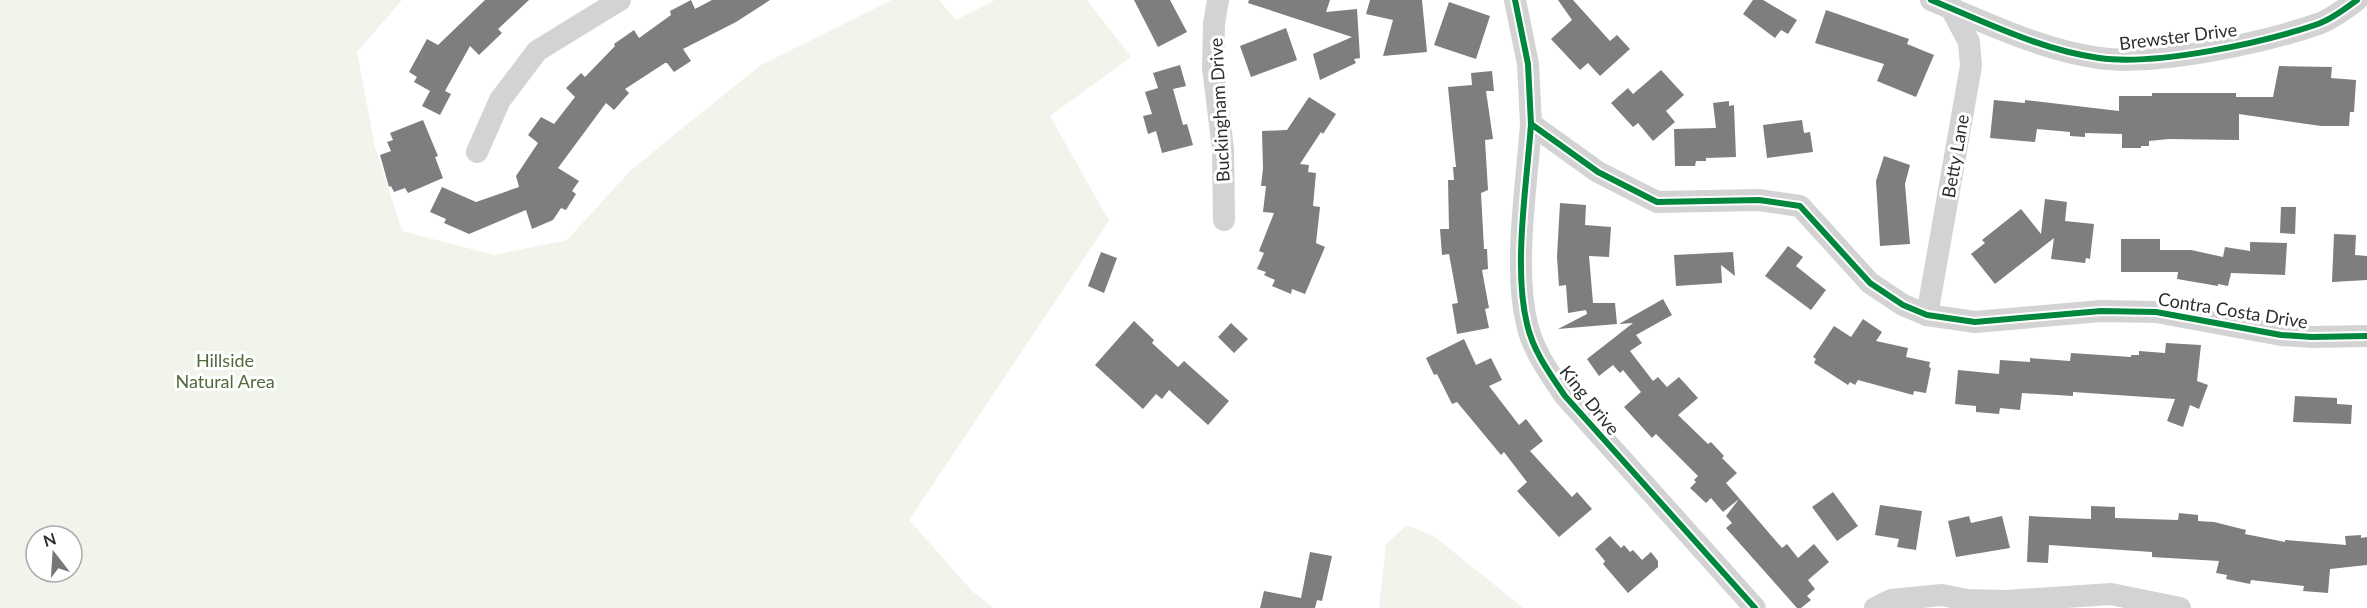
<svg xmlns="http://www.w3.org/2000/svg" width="2367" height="608" font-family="Lato,sans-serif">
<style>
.green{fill:#f0f4eb;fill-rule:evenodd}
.building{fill:#7e7e7e}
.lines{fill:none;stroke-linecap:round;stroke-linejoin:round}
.minor{stroke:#d3d3d3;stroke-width:22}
.cycleway-casing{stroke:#fff;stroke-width:10}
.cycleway{stroke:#00873e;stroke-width:6}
.labels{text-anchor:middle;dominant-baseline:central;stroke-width:6;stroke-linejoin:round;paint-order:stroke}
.street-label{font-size:18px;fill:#2e2e2e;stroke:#fff}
.park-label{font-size:18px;fill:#4f683c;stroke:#fff}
</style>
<rect width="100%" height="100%" fill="#fff"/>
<g class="green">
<path d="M0 0H402L357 52 375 147 402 231 494 255 567 240 632 169 761 65 892 0H939L956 20 995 0H1087L1131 57 1050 116 1109 221 909 520 973 592 994 608H0ZM36 536H72V572H36Z"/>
<polygon points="1407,525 1435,537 1523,608 1379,608 1386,544"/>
</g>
<g class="building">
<polygon points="485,0 529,0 498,29 502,33 479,55 470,46 445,91 451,94 440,115 422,106 430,91 414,82 417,77 409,72 427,39 438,45"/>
<polygon points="691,0 695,9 712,0 770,0 736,22 683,49 691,61 674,72 667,63 665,63 625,89 629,93 614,110 606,103 558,168 579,181 572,191 576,194 566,210 561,208 553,220 532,229 526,210 469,234 444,223 446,219 430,212 442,187 476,202 519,187 516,176 538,143 528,135 541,117 554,124 575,97 566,88 581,73 585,77 615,46 614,44 634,30 639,38 671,15 670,11"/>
<polygon points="1134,0 1170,0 1187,32 1158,47"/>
<polygon points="1249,0 1330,0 1326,12 1357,9 1360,58 1354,59 1356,63 1320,80 1313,54 1352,37 1248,3"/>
<polygon points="1370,0 1422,0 1427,52 1383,56 1393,20 1366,14"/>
<polygon points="1558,0 1573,0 1610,41 1617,35 1630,49 1600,76 1588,63 1580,70 1551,39 1572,20"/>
<polygon points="1753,0 1763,0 1797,20 1788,34 1781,30 1775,38 1743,14"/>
<polygon points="1449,2 1490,16 1476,59 1434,45"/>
<polygon points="1826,10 1909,39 1907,44 1934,55 1916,97 1877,81 1884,64 1815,43"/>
<polygon points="1286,28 1297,60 1251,77 1240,46"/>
<polygon points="1180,65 1186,86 1173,89 1183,125 1187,124 1193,145 1162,153 1156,131 1148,134 1143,116 1152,114 1145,92 1158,88 1153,73"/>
<polygon points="2279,66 2332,67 2331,78 2356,80 2354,112 2350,112 2349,126 2321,126 2239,114 2239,140 2169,139 2149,141 2149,146 2141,146 2141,148 2122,148 2122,134 2085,133 2085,137 2070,136 2070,132 2037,129 2035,142 1990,138 1994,100 2025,103 2025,100 2119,111 2119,96 2152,96 2152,93 2236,93 2236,97 2273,97"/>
<polygon points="1661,70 1684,95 1666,111 1675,122 1653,141 1638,123 1633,127 1611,103 1628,88 1633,94"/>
<polygon points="1492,71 1494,91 1486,91 1493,139 1485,140 1488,190 1481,193 1484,249 1487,249 1488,269 1482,270 1489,308 1485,309 1489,328 1457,334 1452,304 1458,303 1449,254 1442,255 1440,229 1449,229 1448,180 1454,180 1453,167 1456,167 1448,87 1472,85 1471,73"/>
<polygon points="1309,97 1336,114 1323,134 1321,132 1300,164 1309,165 1308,172 1316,173 1313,206 1320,207 1316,243 1325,247 1305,294 1292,289 1291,294 1272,286 1275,280 1264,275 1266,272 1257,269 1264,253 1259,251 1274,213 1263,212 1266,186 1261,186 1263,168 1262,131 1287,130"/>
<polygon points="1729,101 1729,106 1734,105 1736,157 1706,158 1706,161 1696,161 1695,166 1675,166 1674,129 1716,128 1713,103"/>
<polygon points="423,120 438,156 435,157 443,178 408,193 405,188 394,192 391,186 389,187 380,155 391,151 387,142 393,140 390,133"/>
<polygon points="1802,120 1804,133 1810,132 1813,152 1767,158 1763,125"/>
<polygon points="1884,156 1910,165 1905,184 1910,244 1880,246 1876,181"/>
<polygon points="2045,199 2067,202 2065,221 2094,224 2090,259 2086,258 2085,263 2051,259 2054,238 1995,284 1971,254 1985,243 1982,240 2021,209 2041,234"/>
<polygon points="1560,203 1586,205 1585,225 1611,227 1609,257 1589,256 1593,303 1615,303 1617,324 1558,329 1587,314 1586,310 1568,313 1566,285 1559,286 1557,257"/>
<polygon points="2281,207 2296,207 2295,234 2280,233"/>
<polygon points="2334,234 2356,235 2355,255 2367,256 2367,280 2332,282"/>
<polygon points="2121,239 2160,239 2160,250 2191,250 2223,257 2225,247 2250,251 2250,242 2287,243 2285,275 2231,273 2228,286 2218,284 2218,286 2177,279 2178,272 2121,272"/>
<polygon points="1788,246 1803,257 1796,266 1826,290 1811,310 1765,276"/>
<polygon points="1101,252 1117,258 1104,293 1088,286"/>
<polygon points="1733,252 1735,276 1721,265 1722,283 1676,286 1674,255"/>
<polygon points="1663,299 1672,315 1636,335 1642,343 1630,351 1653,381 1658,377 1667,387 1679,377 1698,398 1678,415 1708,444 1711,442 1724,456 1722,458 1737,473 1726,483 1782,548 1787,544 1798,558 1814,544 1829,562 1808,580 1815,589 1807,596 1811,600 1801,608 1797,608 1726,528 1732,523 1726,516 1739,499 1723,512 1711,498 1706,503 1690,488 1696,482 1694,480 1698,476 1656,434 1652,438 1624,407 1641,392 1623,370 1620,373 1613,365 1599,376 1587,359 1633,323 1619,324"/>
<polygon points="1863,319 1882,332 1876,341 1908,348 1906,357 1930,362 1929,367 1931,368 1926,393 1914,391 1913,395 1858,380 1855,385 1850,382 1848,385 1814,363 1816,359 1813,357 1834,326 1851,337"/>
<polygon points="1134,321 1154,340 1152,343 1178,367 1184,361 1229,401 1208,425 1169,390 1162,399 1156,394 1143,409 1095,365"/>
<polygon points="1231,323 1248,339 1234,353 1218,337"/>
<polygon points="1464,339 1476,365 1491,358 1502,380 1489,386 1519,425 1526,419 1543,441 1530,451 1572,497 1577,492 1592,509 1559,537 1517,491 1527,482 1504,452 1501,455 1457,402 1452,404 1437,374 1434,375 1426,358"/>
<polygon points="2166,343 2201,345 2197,381 2208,385 2199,409 2190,405 2183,427 2167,421 2175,399 2073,392 2073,396 2022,393 2020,410 2000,408 1999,414 1976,412 1976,406 1955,404 1958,370 1999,374 2000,360 2030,362 2030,358 2070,361 2071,353 2131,357 2131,355 2139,355 2139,351 2165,353"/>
<polygon points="2295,396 2337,398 2337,404 2352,405 2351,424 2293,422"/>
<polygon points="1833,492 1858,526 1837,541 1812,507"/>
<polygon points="1880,505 1922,511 1916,550 1897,547 1899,539 1875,535"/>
<polygon points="2091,506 2115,507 2115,518 2178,520 2179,513 2198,515 2198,521 2214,522 2246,530 2245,534 2285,542 2285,540 2346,545 2345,536 2361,535 2361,538 2367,537 2367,565 2330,569 2328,593 2303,591 2304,586 2251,580 2250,584 2226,579 2227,575 2216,573 2219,561 2152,557 2152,552 2049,545 2048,563 2027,562 2029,516 2091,519"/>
<polygon points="1969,516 1971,523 2002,516 2010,548 1956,557 1948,521"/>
<polygon points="1610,536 1621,548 1624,545 1630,552 1633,550 1642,560 1651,552 1658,561 1658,567 1628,593 1603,564 1605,561 1595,549"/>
<polygon points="1310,552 1332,556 1322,601 1317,600 1315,608 1260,608 1264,591 1301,598"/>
</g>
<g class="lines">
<g class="minor">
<polyline points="1218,0 1214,24 1213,68 1223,149 1224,220"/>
<polyline points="1515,0 1528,64 1531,124 1598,172 1657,202 1759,200 1800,206 1870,283 1903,305 1927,315 1975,322 2101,311 2156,312 2281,335 2312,337 2367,336"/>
<path d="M1931 0C1985 22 2041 50 2099 58 2156 66 2263 43 2318 24 2332 19 2345 9 2357 0"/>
<path d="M1531 124C1527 183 1513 267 1527 324 1533 351 1550 374 1565 396L1755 608"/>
<polyline points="477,152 500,100 537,51 620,0"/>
<polyline points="1927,315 1971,66 1969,42 1951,8 1950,1"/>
<polyline points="1875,608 1891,600 1942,595 1967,600 2006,601 2111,594 2180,608"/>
</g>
<defs>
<g id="cycleway">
<polyline points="1515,0 1528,64 1531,124 1598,172 1657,202 1759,200 1800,206 1870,283 1903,305 1927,315 1975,322 2101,311 2156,312 2281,335 2312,337 2367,336"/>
<path d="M1931 0C1985 22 2041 50 2099 58 2156 66 2263 43 2318 24 2332 19 2345 9 2357 0"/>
<path d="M1531 124C1527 183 1513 267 1527 324 1533 351 1550 374 1565 396L1755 608"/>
</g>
</defs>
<use href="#cycleway" class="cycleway-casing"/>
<use href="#cycleway" class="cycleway"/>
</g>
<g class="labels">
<g class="street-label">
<text transform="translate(2178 36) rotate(-7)">Brewster Drive</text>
<text transform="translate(1219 110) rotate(-93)">Buckingham Drive</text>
<text transform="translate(1955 156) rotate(-80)">Betty Lane</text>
<text transform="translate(2233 310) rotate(9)">Contra Costa Drive</text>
<text transform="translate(1590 400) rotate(51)">King Drive</text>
</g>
<g class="park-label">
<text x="225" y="360">Hillside<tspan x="225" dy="21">Natural Area</tspan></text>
</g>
</g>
<g transform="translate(54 554) rotate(343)"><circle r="28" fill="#ffffff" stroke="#ababab" stroke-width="1.5"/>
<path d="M0-4.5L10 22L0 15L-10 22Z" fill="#777777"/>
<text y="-9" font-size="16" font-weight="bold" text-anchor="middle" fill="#2e2e2e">N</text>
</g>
</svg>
